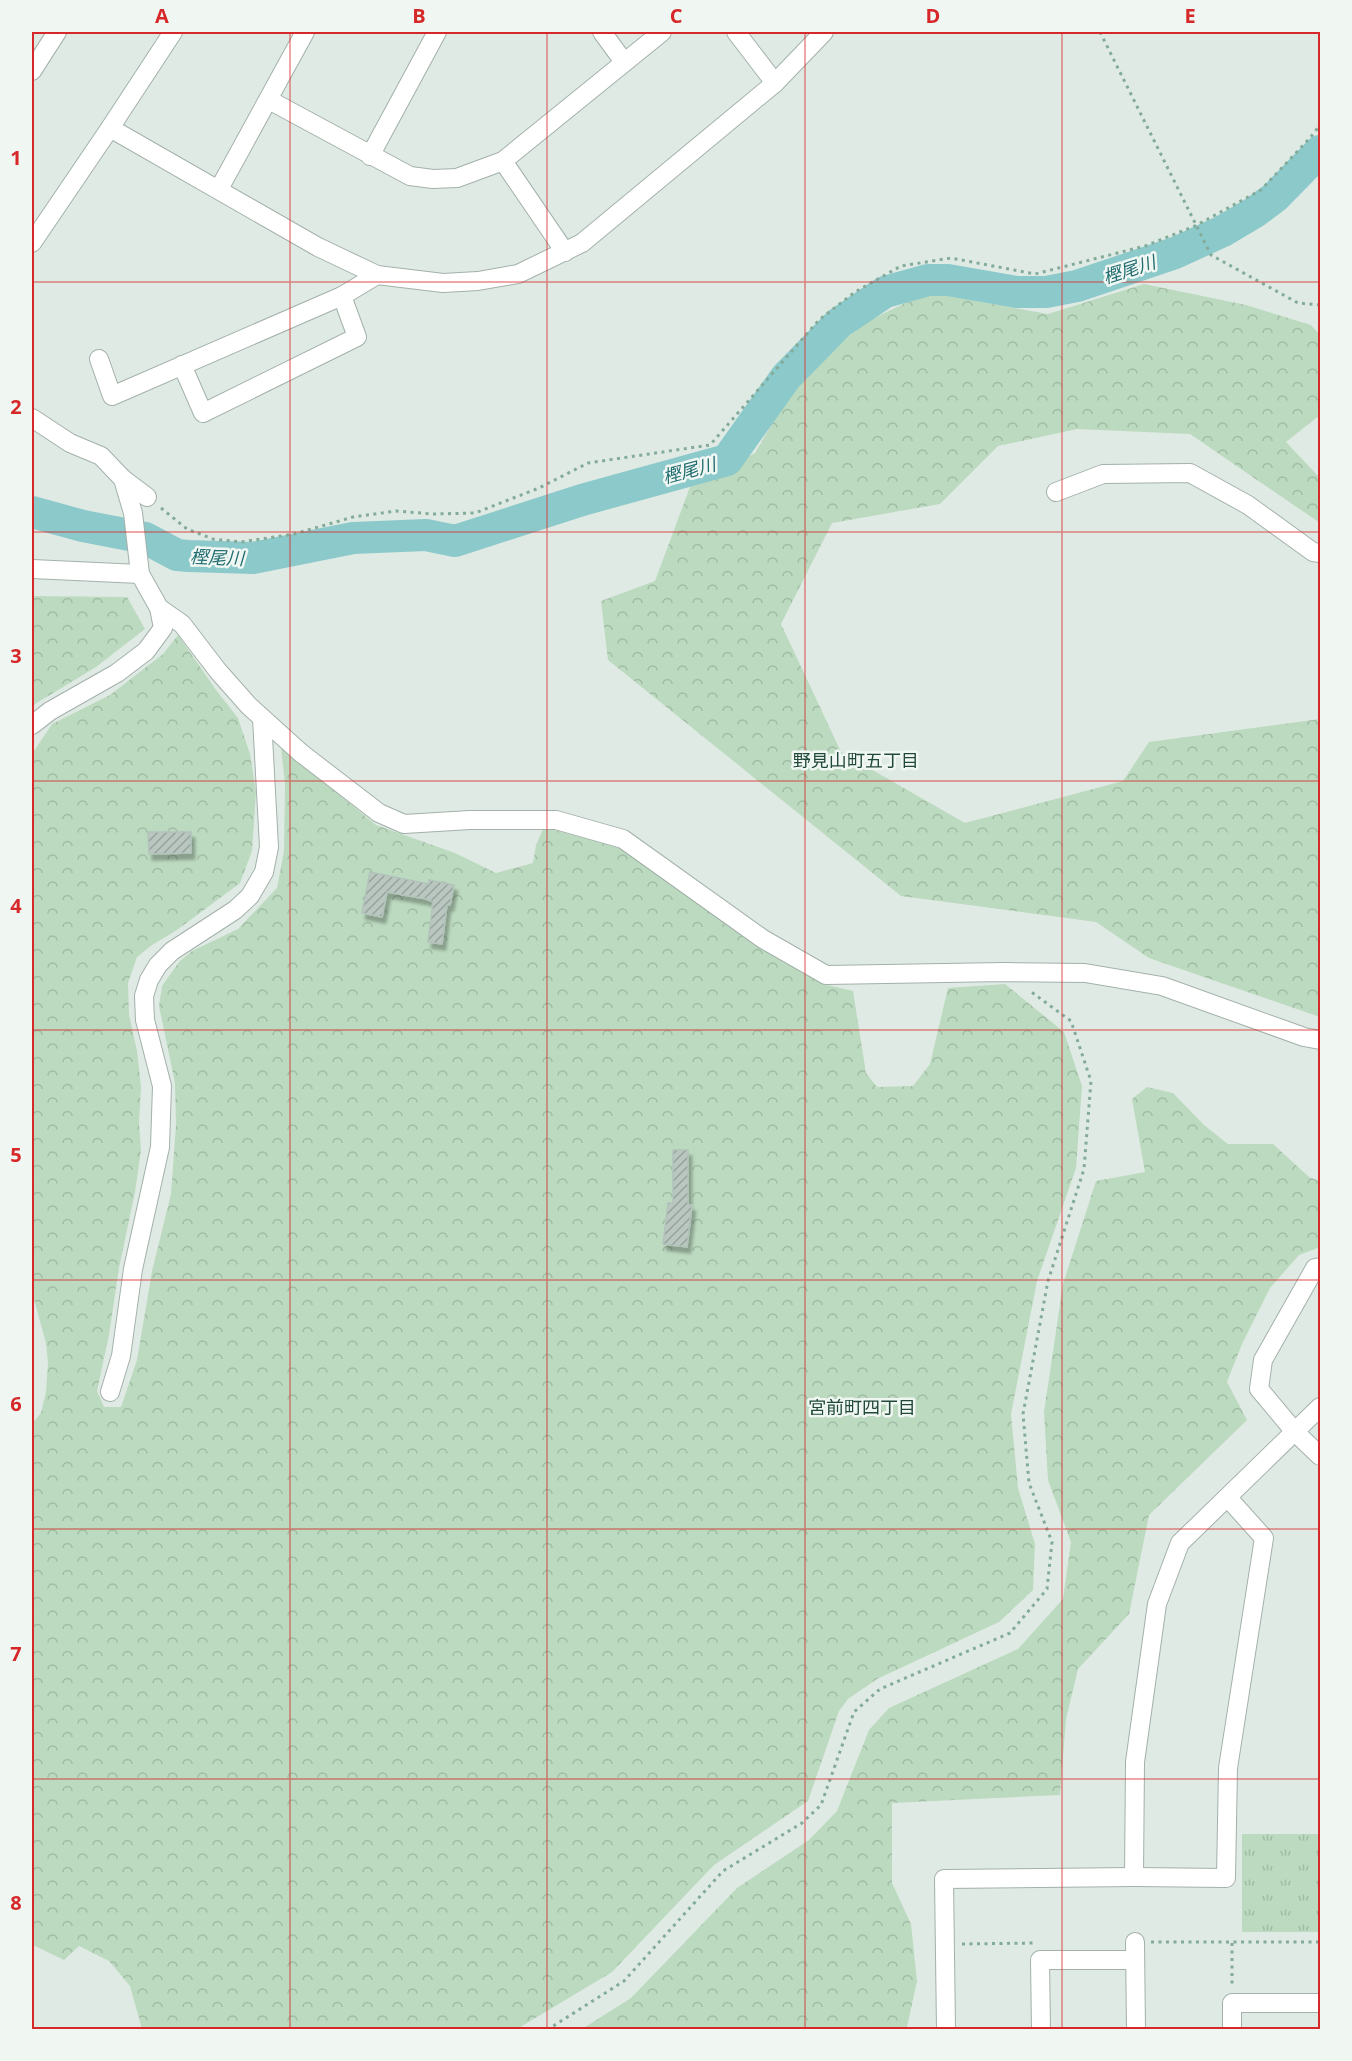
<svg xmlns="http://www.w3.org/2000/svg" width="1352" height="2061" font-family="'Open Sans','Noto Sans JP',sans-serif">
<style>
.grass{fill:url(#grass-tufts)}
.forest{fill:url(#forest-crowns)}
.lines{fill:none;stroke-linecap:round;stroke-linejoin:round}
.river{stroke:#8cc9cb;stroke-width:32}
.building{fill:url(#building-hatch);stroke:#b3c3bb;stroke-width:1.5;filter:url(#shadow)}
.minor-casing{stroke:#a3b1aa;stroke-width:20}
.path{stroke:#83ab9a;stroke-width:3;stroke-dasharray:3 4.5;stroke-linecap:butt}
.minor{stroke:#fff;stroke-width:18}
.grid{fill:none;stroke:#d62828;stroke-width:1.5;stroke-opacity:0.55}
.labels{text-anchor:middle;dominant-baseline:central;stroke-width:5;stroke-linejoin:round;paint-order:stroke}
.water-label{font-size:18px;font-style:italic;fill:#216d70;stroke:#f0f7f3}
.neighbourhood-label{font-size:18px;fill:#20493a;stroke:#f0f7f3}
.neatline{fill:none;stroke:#d62828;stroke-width:2}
.grid-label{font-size:20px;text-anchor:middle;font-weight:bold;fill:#d62828}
</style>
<defs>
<pattern id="grass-tufts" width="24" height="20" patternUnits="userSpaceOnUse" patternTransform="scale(1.5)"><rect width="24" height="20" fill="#bbdabf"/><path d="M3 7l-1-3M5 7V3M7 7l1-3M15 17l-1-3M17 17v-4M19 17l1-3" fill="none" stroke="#a0bca4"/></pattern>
<pattern id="forest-crowns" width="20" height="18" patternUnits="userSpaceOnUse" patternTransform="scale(1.5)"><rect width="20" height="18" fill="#bbdabf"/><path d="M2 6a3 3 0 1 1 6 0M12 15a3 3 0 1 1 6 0" fill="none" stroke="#a0bca4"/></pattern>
<pattern id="building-hatch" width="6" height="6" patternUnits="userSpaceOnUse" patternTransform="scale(1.5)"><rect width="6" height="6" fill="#b9c7c0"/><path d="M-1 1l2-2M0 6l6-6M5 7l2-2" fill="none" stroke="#96a39c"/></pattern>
<filter id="shadow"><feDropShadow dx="3.5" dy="6" stdDeviation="1.5" flood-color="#0004"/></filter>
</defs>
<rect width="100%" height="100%" fill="#e0eae4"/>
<rect class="grass" x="1242" y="1834" width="78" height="98"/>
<g class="forest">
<polygon points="1144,284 1246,305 1311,325 1320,335 1320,415 1286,442 1320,478 1320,523 1190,434 1077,429 998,446 940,504 832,523 781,624 841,752 965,823 1123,781 1149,742 1320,719 1320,1017 1149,958 1096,922 901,896 608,660 601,601 655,581 690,487 755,453 799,378 866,322 928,292 1048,314"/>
<polygon points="32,596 127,597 145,629 96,667 35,704 32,709"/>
<polygon points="178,635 216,690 238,718 250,754 256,792 252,851 240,883 177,930 152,945 137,957 128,983 129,1015 137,1051 141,1087 139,1123 141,1150 135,1192 119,1268 109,1335 97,1391 104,1407 121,1407 137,1360 152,1271 171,1194 176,1125 175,1083 159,1006 162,986 179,962 192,951 238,929 277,888 284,851 285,784 281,747 376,825 455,853 496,873 533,863 536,845 544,827 621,848 754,945 823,984 853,991 866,1073 877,1087 913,1086 930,1064 948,988 1005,984 1064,1032 1082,1086 1076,1168 1037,1281 1011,1414 1018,1488 1035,1544 1033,1590 999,1622 877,1679 848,1699 839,1711 808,1801 714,1865 612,1972 517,2029 142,2029 130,1986 109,1961 79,1946 64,1960 33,1945 32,1942 32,1424 41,1413 46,1392 48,1363 46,1343 32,1292 32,754 52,724 110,695 163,654"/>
<polygon points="1147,1087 1173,1093 1204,1125 1228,1144 1273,1144 1309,1177 1320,1181 1320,1247 1299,1255 1270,1288 1242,1344 1227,1382 1247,1420 1149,1515 1129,1614 1078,1669 1066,1719 1060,1795 892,1803 892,1883 911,1924 917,1981 907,2027 903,2029 582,2029 631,1998 737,1888 809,1840 837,1811 869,1730 889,1708 1018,1649 1063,1599 1071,1542 1048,1480 1044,1412 1063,1284 1096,1181 1145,1172 1132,1099"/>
</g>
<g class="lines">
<polyline class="river" points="32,512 83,526 145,538 177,555 189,556 253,558 353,538 426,535 455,541 582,500 727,460 786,377 839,323 885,292 928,280 948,280 1017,292 1046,292 1077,286 1175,253 1223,231 1255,212 1275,197 1320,151"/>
</g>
<g class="building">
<polygon points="148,832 191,832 191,853 149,854"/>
<polygon points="370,872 429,884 429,880 454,885 450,905 447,905 442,944 428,942 433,902 426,899 387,892 382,917 362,913"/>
<polygon points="673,1150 688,1150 688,1205 692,1205 687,1247 663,1244 668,1203 673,1203"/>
</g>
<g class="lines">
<defs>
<g id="minor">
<polyline points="602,32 624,62"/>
<polyline points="736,32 775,83"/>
<polyline points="32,71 57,32"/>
<polyline points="269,100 410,176 433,179 457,178 503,161 662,32"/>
<polyline points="110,128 318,247 377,275 443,283 478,281 518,274 582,243 775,83 824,32"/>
<polyline points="370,156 437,32"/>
<polyline points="503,161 565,252"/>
<polyline points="219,189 305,32"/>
<polyline points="32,243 110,128 173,32"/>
<polyline points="99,359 112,396 342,296 377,275"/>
<polyline points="182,365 203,413 357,337 342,296"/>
<polyline points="32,418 70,443 101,456 123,479 133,513 140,574 159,608 163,628 146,651 117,673 50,711 32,725"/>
<polyline points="123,479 147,497"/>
<polyline points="1056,492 1103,474 1190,473 1248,505 1313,552 1320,553"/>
<polyline points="32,569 140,574"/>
<polyline points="159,608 182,624 218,671 249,706 301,753 379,813 404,824 470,820 556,820 623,839 763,939 826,975 1004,972 1085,973 1162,986 1304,1037 1320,1040"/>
<polyline points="1320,1267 1315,1268 1263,1360 1259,1389 1295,1432 1320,1456"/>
<polyline points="110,1392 121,1356 133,1269 160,1147 162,1086 145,1020 144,996 149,980 158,965 172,951 235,910 250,896 264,872 269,847 262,718"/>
<polyline points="1134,1877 1135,1762 1157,1604 1180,1543 1320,1407"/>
<polyline points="1135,1942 1136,2030"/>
<polyline points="946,2030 944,1879 1134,1877 1226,1878 1228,1768 1264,1538 1228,1498"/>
<polyline points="1041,2030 1040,1960 1135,1960"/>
<polyline points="1232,2030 1232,2003 1320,2003"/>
</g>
</defs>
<use href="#minor" class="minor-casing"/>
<g class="path">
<polyline points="1100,32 1211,255 1298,303 1320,305"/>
<polyline points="161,508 187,529 213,539 241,542 294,534 353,517 396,511 433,514 475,513 539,488 588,463 710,445 819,320 855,292 901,266 951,258 1035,274 1145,246 1195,226 1261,190 1310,138 1320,125"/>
<polyline points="1151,1942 1320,1942"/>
<polyline points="1232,1943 1232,1986"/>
<polyline points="962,1944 1034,1943"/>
<polyline points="547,2030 624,1981 723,1871 802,1823 821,1805 854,1712 880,1689 1010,1633 1047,1589 1052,1542 1029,1483 1023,1414 1048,1281 1084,1169 1091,1081 1071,1021 1030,991"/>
</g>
<use href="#minor" class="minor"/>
</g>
<path class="grid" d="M290 32V2030M547 32V2030M805 32V2030M1062 32V2030M32 282H1320M32 532H1320M32 781H1320M32 1030H1320M32 1280H1320M32 1529H1320M32 1779H1320"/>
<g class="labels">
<g class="water-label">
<text transform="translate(1129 269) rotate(-18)">樫尾川</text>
<text transform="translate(689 470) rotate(-15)">樫尾川</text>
<text transform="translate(217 557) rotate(2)">樫尾川</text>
</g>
<g class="neighbourhood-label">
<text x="856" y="760">野見山町五丁目</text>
<text x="862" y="1407">宮前町四丁目</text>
</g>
</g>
<rect width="1352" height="2061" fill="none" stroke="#f0f7f3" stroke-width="66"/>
<rect x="33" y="33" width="1286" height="1995" class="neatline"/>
<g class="grid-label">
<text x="162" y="23">A</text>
<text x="419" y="23">B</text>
<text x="676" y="23">C</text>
<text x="933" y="23">D</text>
<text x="1190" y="23">E</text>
<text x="16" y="165">1</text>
<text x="16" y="414">2</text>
<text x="16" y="663">3</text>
<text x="16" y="913">4</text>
<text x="16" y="1162">5</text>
<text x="16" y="1411">6</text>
<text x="16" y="1661">7</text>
<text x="16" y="1910">8</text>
</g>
</svg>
